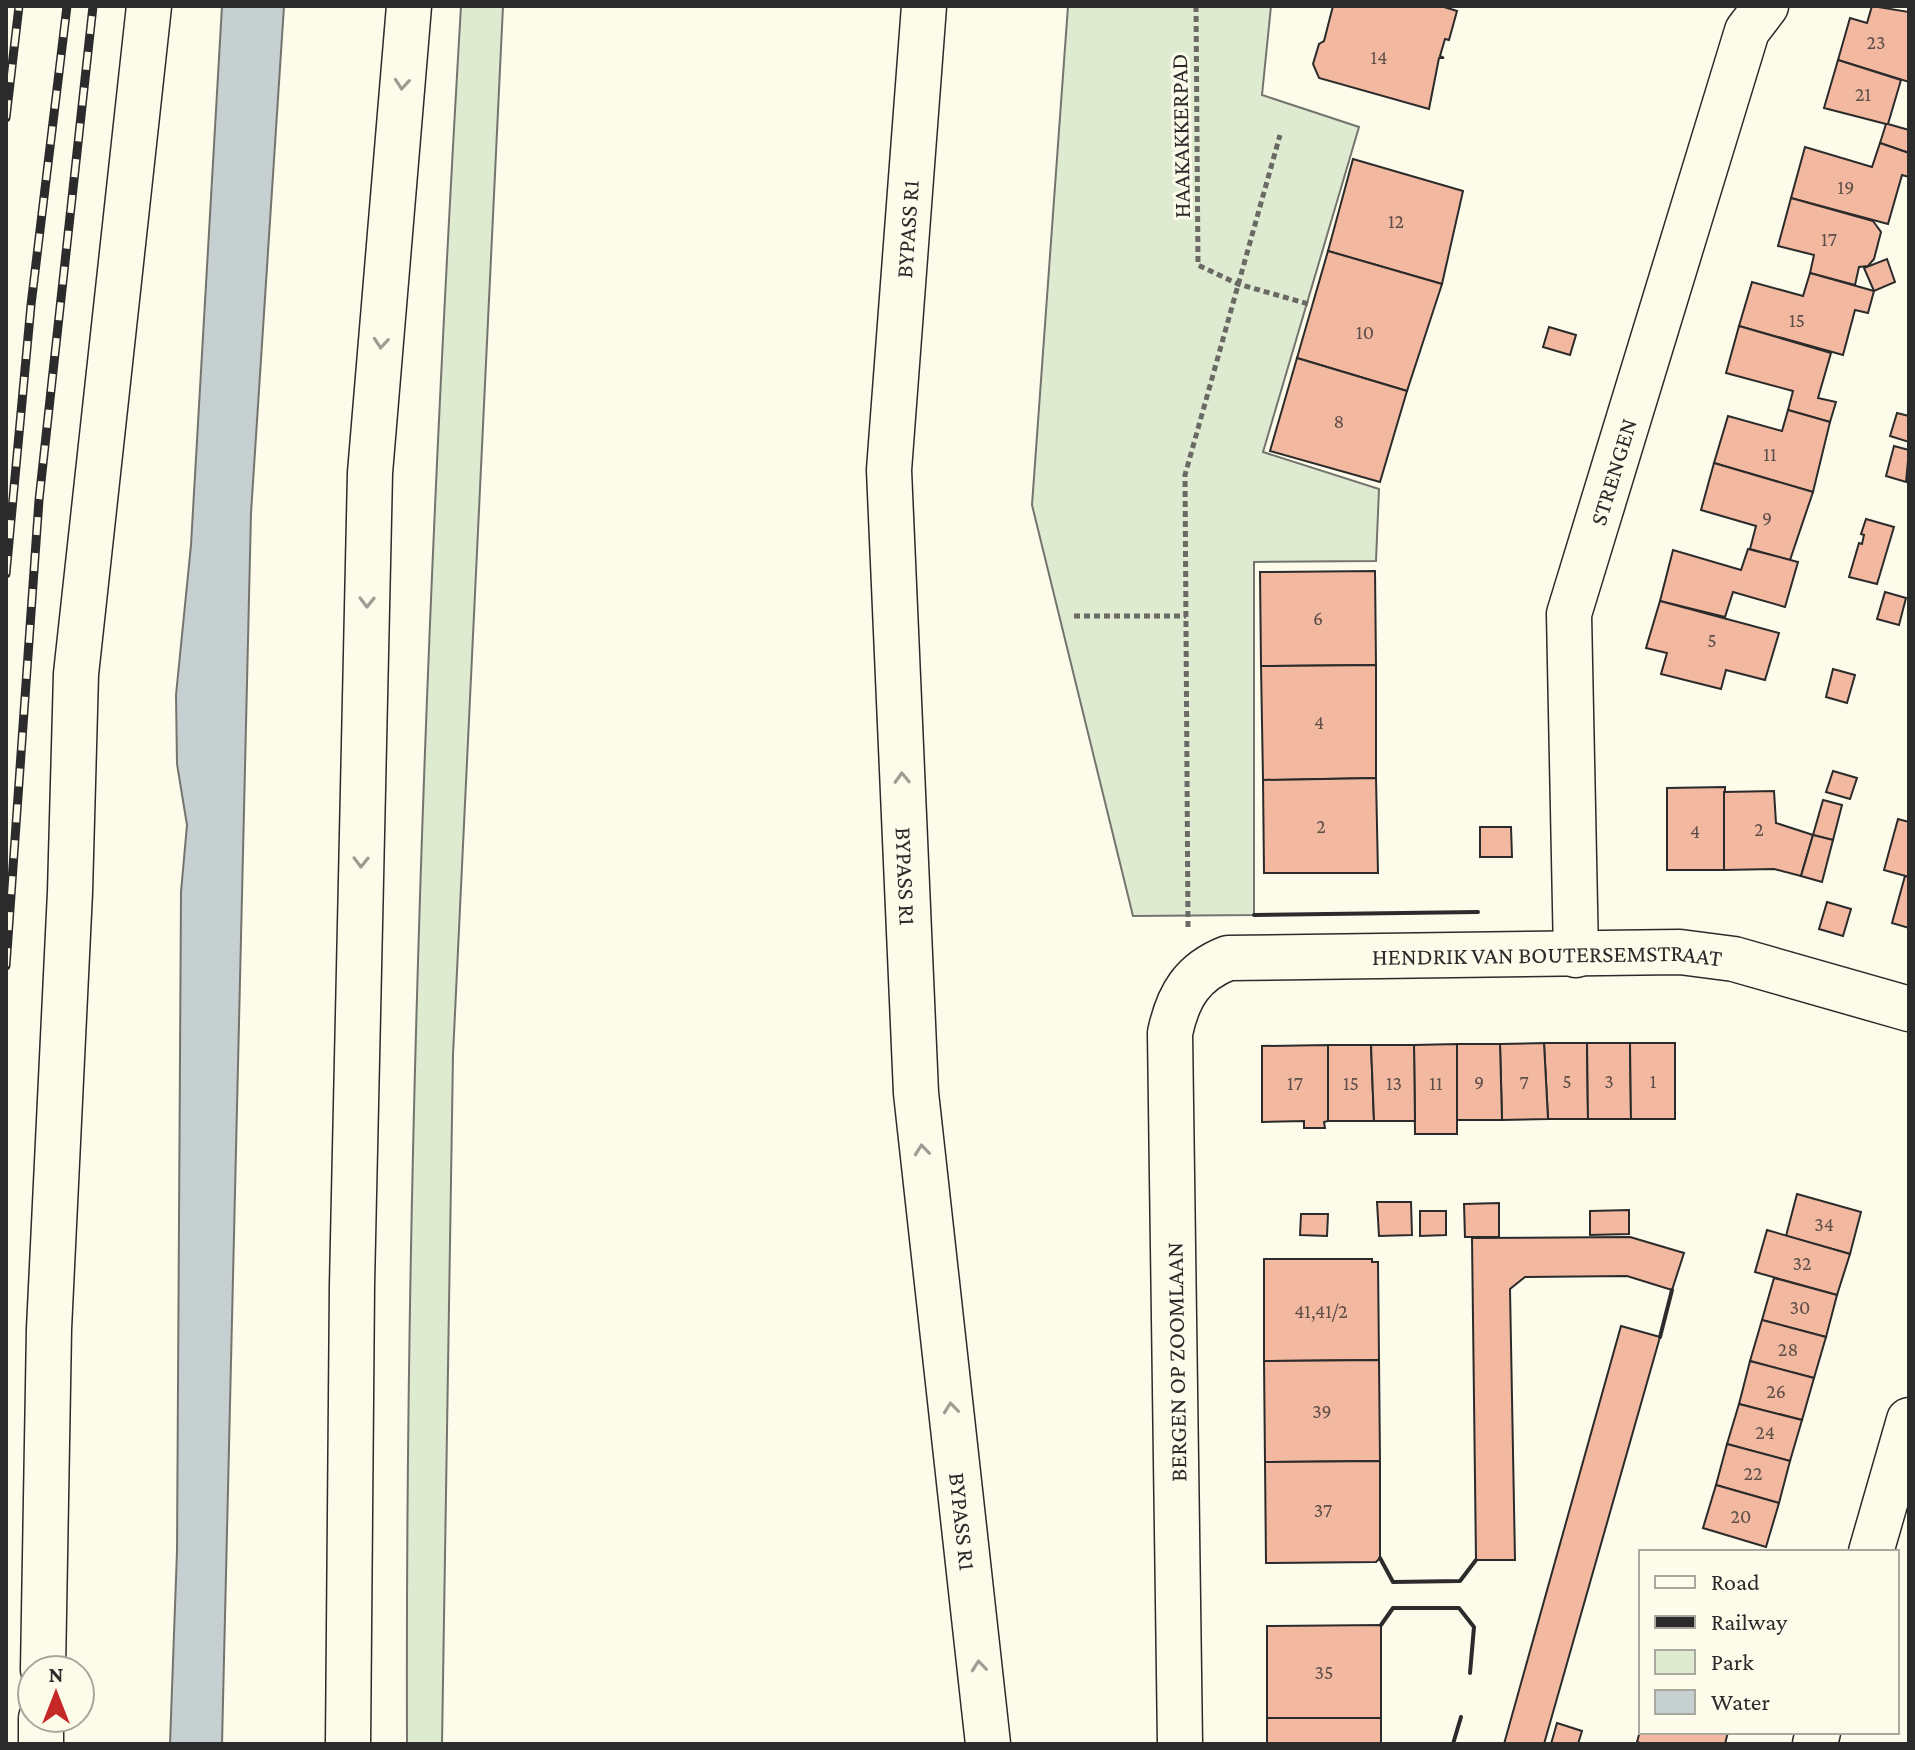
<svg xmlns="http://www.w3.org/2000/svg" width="1915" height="1750" font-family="'Crimson Pro',serif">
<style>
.green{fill:#deebd1;stroke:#74746e;stroke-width:2}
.water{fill:#c7d0d0;stroke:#74746e;stroke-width:2}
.building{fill:#f2b8a0;stroke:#2b2b2b;stroke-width:2}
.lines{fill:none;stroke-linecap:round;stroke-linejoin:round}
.minor-casing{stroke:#2b2b2b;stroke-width:47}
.highway-casing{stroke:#2b2b2b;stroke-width:47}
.path{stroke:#6a6964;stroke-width:5;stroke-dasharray:6 4;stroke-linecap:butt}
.minor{stroke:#fdfbea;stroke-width:44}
.highway{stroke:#fdfbea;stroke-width:44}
.rail-casing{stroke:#2b2b2b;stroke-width:9}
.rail{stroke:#fdfbea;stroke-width:6;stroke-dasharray:18;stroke-linecap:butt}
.wall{stroke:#2b2b2b;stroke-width:4}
.oneway{stroke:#9e9d94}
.labels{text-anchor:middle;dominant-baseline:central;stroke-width:6;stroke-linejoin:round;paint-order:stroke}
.number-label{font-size:20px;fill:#5d4e48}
.street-label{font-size:24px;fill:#2b2b2b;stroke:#fdfbea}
</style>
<rect width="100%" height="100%" fill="#fdfbea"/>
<g class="green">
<path d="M461 6H503L453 1055 442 1744H407C405 1164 427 585 461 6Z"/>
<polygon points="1068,6 1271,6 1262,95 1359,127 1263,452 1379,489 1376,561 1254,562 1254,915 1133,916 1032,505"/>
</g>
<polygon class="water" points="222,6 284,6 251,513 222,1744 170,1744 177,1551 181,892 187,825 177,764 176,695 191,545"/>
<g class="building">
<polygon points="1333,6 1441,6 1457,11 1449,40 1445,39 1440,56 1444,58 1439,58 1429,109 1319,78 1313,64 1319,44 1324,41"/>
<polygon points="1872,6 1909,12 1909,82 1838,60 1850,18 1867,23"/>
<polygon points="1838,60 1901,80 1888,124 1909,130 1909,153 1880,143 1886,124 1824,108"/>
<polygon points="1880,143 1909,153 1909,177 1902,175 1888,224 1791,198 1805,147 1872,167"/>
<polygon points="1353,159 1463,191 1442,284 1328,251"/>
<polygon points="1791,198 1873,221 1881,232 1874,259 1868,266 1859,267 1855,285 1810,273 1814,255 1778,246"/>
<polygon points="1328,251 1442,284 1407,391 1297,358"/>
<polygon points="1887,259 1895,282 1874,291 1864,268"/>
<polygon points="1810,273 1874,291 1868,313 1855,310 1843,355 1739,326 1752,282 1803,296"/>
<polygon points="1739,326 1831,353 1818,398 1836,402 1830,422 1788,410 1793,391 1726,373"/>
<polygon points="1549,327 1576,335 1570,355 1543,347"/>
<polygon points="1297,358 1407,391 1380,482 1270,451"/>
<polygon points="1788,410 1830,422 1813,492 1714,463 1728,416 1782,431"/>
<polygon points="1897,413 1909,416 1909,442 1890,436"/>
<polygon points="1894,446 1909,450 1906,482 1886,476"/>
<polygon points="1714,463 1813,492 1790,560 1750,549 1756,526 1701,510"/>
<polygon points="1866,519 1894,527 1877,584 1849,577 1859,543 1862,544 1864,535 1861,534"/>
<polygon points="1748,549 1798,562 1785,607 1733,592 1725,617 1660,601 1673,550 1741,570"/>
<polygon points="1375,571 1376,665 1261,666 1260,572"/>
<polygon points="1885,592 1906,598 1899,625 1877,619"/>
<polygon points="1660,601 1779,633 1765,680 1726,670 1721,689 1661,674 1667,653 1646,648"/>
<polygon points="1376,665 1376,778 1263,780 1261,666"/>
<polygon points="1833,669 1855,675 1847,703 1826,697"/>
<polygon points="1833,771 1857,778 1850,799 1826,792"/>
<polygon points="1376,778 1378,873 1264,873 1263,780"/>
<polygon points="1725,787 1724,870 1667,870 1667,788"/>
<polygon points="1774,791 1776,823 1813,835 1801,876 1774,869 1724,870 1724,792"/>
<polygon points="1823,800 1842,805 1833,840 1813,835"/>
<polygon points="1898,819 1909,822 1909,877 1884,870"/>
<polygon points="1480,827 1511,827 1512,857 1480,857"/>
<polygon points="1813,835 1833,840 1822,882 1801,876"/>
<polygon points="1905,876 1909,877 1909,928 1892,923"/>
<polygon points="1827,902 1851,909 1843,936 1819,929"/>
<polygon points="1544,1043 1587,1043 1588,1119 1548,1119"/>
<polygon points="1544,1043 1548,1119 1502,1120 1500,1044"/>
<polygon points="1587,1043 1630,1043 1631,1119 1588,1119"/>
<polygon points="1630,1043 1675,1043 1675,1119 1631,1119"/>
<polygon points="1457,1044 1457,1134 1415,1134 1414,1045"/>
<polygon points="1457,1044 1500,1044 1502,1120 1457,1120"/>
<polygon points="1328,1045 1371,1045 1374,1121 1328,1121"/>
<polygon points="1328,1045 1328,1121 1324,1122 1325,1128 1304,1128 1304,1121 1262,1122 1262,1046"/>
<polygon points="1371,1045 1414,1045 1415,1121 1374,1121"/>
<polygon points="1797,1194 1861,1212 1850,1254 1786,1236"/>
<polygon points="1377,1202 1411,1202 1412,1235 1379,1236"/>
<polygon points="1499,1203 1499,1237 1465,1237 1464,1204"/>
<polygon points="1629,1210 1629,1234 1590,1235 1590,1211"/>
<polygon points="1420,1211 1446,1211 1446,1235 1420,1236"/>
<polygon points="1301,1214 1328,1214 1327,1236 1300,1235"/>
<polygon points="1767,1230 1850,1254 1837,1295 1755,1272"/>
<polygon points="1630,1237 1684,1253 1672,1290 1627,1276 1525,1277 1510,1289 1515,1560 1476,1560 1472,1238"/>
<polygon points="1264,1259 1372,1259 1372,1262 1378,1262 1379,1360 1264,1361"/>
<polygon points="1774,1278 1837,1295 1826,1337 1762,1320"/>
<polygon points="1762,1320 1826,1337 1814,1378 1750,1361"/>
<polygon points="1621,1326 1660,1337 1544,1744 1504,1744"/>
<polygon points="1379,1360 1380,1461 1265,1462 1264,1361"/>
<polygon points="1750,1361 1814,1378 1802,1420 1739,1404"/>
<polygon points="1739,1404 1802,1420 1790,1461 1727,1444"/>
<polygon points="1727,1444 1790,1461 1779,1503 1716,1485"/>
<polygon points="1380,1461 1380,1558 1376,1562 1266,1563 1265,1462"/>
<polygon points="1716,1485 1779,1503 1766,1547 1703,1528"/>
<polygon points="1381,1625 1381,1718 1267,1718 1267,1626"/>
<rect x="1267" y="1718" width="114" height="26"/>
<polygon points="1557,1723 1582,1731 1578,1744 1551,1744"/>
<polygon points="1641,1727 1641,1732 1728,1732 1725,1744 1644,1744 1637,1742"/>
</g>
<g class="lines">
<defs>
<g id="minor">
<path id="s1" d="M1576 955 1569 614 1747 31 1766 6"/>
<polyline points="1871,1552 1909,1420"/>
<polyline points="43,1670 49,1329 70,892 76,674 149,6"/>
<polyline points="41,1744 41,1718"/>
<path id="s2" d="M1180 1744 1170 1033C1178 996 1192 972 1228 958L1680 952 1734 959 1909 1009"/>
<polyline points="1815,1744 1818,1732"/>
</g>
<g id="highway">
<path id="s3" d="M924 6 889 470 916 1093 988 1744"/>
<polyline points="348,1744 352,1285 370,473 409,6"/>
</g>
</defs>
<use href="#minor" class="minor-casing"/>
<use href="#highway" class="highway-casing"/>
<g class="path">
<polyline points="1196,6 1198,265 1238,284 1312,305"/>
<polyline points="1074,616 1186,616"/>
<polyline points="1188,927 1185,475 1280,135"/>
</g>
<use href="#minor" class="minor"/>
<use href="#highway" class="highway"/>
<defs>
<g id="rail">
<polyline points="6,118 19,6"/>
<polyline points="6,574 31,305 67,6"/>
<polyline points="6,966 39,500 93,6"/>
</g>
</defs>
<use href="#rail" class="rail-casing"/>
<use href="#rail" class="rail"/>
<g class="wall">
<polyline points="1254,915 1478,912"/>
<polyline points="1660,1337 1672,1290"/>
<polyline points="1380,1558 1393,1582 1460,1581 1476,1560"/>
<polyline points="1381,1625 1393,1608 1459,1608 1474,1627 1470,1673"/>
<polyline points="1453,1744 1461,1717"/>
</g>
</g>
<defs><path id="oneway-chevron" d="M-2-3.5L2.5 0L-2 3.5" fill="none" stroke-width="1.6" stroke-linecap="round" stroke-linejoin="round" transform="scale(2)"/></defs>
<g class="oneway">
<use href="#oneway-chevron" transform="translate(402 84) rotate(95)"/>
<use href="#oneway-chevron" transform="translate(381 343) rotate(95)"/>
<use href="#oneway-chevron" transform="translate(367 602) rotate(91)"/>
<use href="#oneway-chevron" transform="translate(902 778) rotate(-92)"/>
<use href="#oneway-chevron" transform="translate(361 862) rotate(91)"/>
<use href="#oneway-chevron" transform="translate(922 1150) rotate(-96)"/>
<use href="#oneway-chevron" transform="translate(951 1408) rotate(-96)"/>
<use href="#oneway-chevron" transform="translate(979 1666) rotate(-96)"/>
</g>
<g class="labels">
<g class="number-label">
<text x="1876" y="42">23</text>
<text x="1379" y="57">14</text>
<text x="1863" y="94">21</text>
<text x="1846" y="187">19</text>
<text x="1396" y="221">12</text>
<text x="1829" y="239">17</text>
<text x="1797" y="320">15</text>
<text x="1365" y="332">10</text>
<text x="1339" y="421">8</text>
<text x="1770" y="454">11</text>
<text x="1767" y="518">9</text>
<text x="1318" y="618">6</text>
<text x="1712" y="640">5</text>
<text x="1319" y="722">4</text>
<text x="1321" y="826">2</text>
<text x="1759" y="829">2</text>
<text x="1695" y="831">4</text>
<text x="1567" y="1081">5</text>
<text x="1609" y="1081">3</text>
<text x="1653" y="1081">1</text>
<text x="1479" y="1082">9</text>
<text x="1524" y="1082">7</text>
<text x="1295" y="1083">17</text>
<text x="1351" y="1083">15</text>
<text x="1394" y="1083">13</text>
<text x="1436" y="1083">11</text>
<text x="1824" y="1224">34</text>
<text x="1802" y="1263">32</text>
<text x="1800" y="1307">30</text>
<text x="1321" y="1311">41,41/2</text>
<text x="1788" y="1349">28</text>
<text x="1776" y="1391">26</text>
<text x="1322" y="1411">39</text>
<text x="1765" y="1432">24</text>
<text x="1753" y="1473">22</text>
<text x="1323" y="1510">37</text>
<text x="1741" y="1516">20</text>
<text x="1324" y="1672">35</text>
</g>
<g class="street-label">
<text transform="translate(1180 136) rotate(-91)">HAAKAKKERPAD</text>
<text transform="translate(907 229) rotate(-86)">BYPASS R1</text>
<text stroke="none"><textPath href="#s1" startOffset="490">STRENGEN</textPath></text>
<text stroke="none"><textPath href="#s3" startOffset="872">BYPASS R1</textPath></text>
<text stroke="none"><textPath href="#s2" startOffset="1130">HENDRIK VAN BOUTERSEMSTRAAT</textPath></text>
<text transform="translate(1176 1362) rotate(-91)">BERGEN OP ZOOMLAAN</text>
<text stroke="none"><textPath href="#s3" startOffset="1520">BYPASS R1</textPath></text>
</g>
</g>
<rect width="1915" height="1750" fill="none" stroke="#2b2b2b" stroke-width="16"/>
<rect x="1639" y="1550" width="260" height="184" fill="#fdfbea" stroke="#a9a89e" stroke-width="2"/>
<rect x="1655" y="1576" width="40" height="12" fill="#fdfbea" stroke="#a9a89e" stroke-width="2"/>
<text x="1711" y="1590" font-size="24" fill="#2b2b2b">Road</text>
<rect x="1655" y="1616" width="40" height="12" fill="#2b2b2b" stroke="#a9a89e" stroke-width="2"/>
<text x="1711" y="1630" font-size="24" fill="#2b2b2b">Railway</text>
<rect x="1655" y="1650" width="40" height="24" fill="#deebd1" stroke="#a9a89e" stroke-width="2"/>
<text x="1711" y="1670" font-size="24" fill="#2b2b2b">Park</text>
<rect x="1655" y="1690" width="40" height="24" fill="#c7d0d0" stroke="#a9a89e" stroke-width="2"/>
<text x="1711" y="1710" font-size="24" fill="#2b2b2b">Water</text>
<g transform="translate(56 1694)"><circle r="38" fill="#fdfbea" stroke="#a9a89e" stroke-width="2"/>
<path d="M0-6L14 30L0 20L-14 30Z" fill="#c62828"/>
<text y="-12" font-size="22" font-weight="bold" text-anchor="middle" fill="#2b2b2b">N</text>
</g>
</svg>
